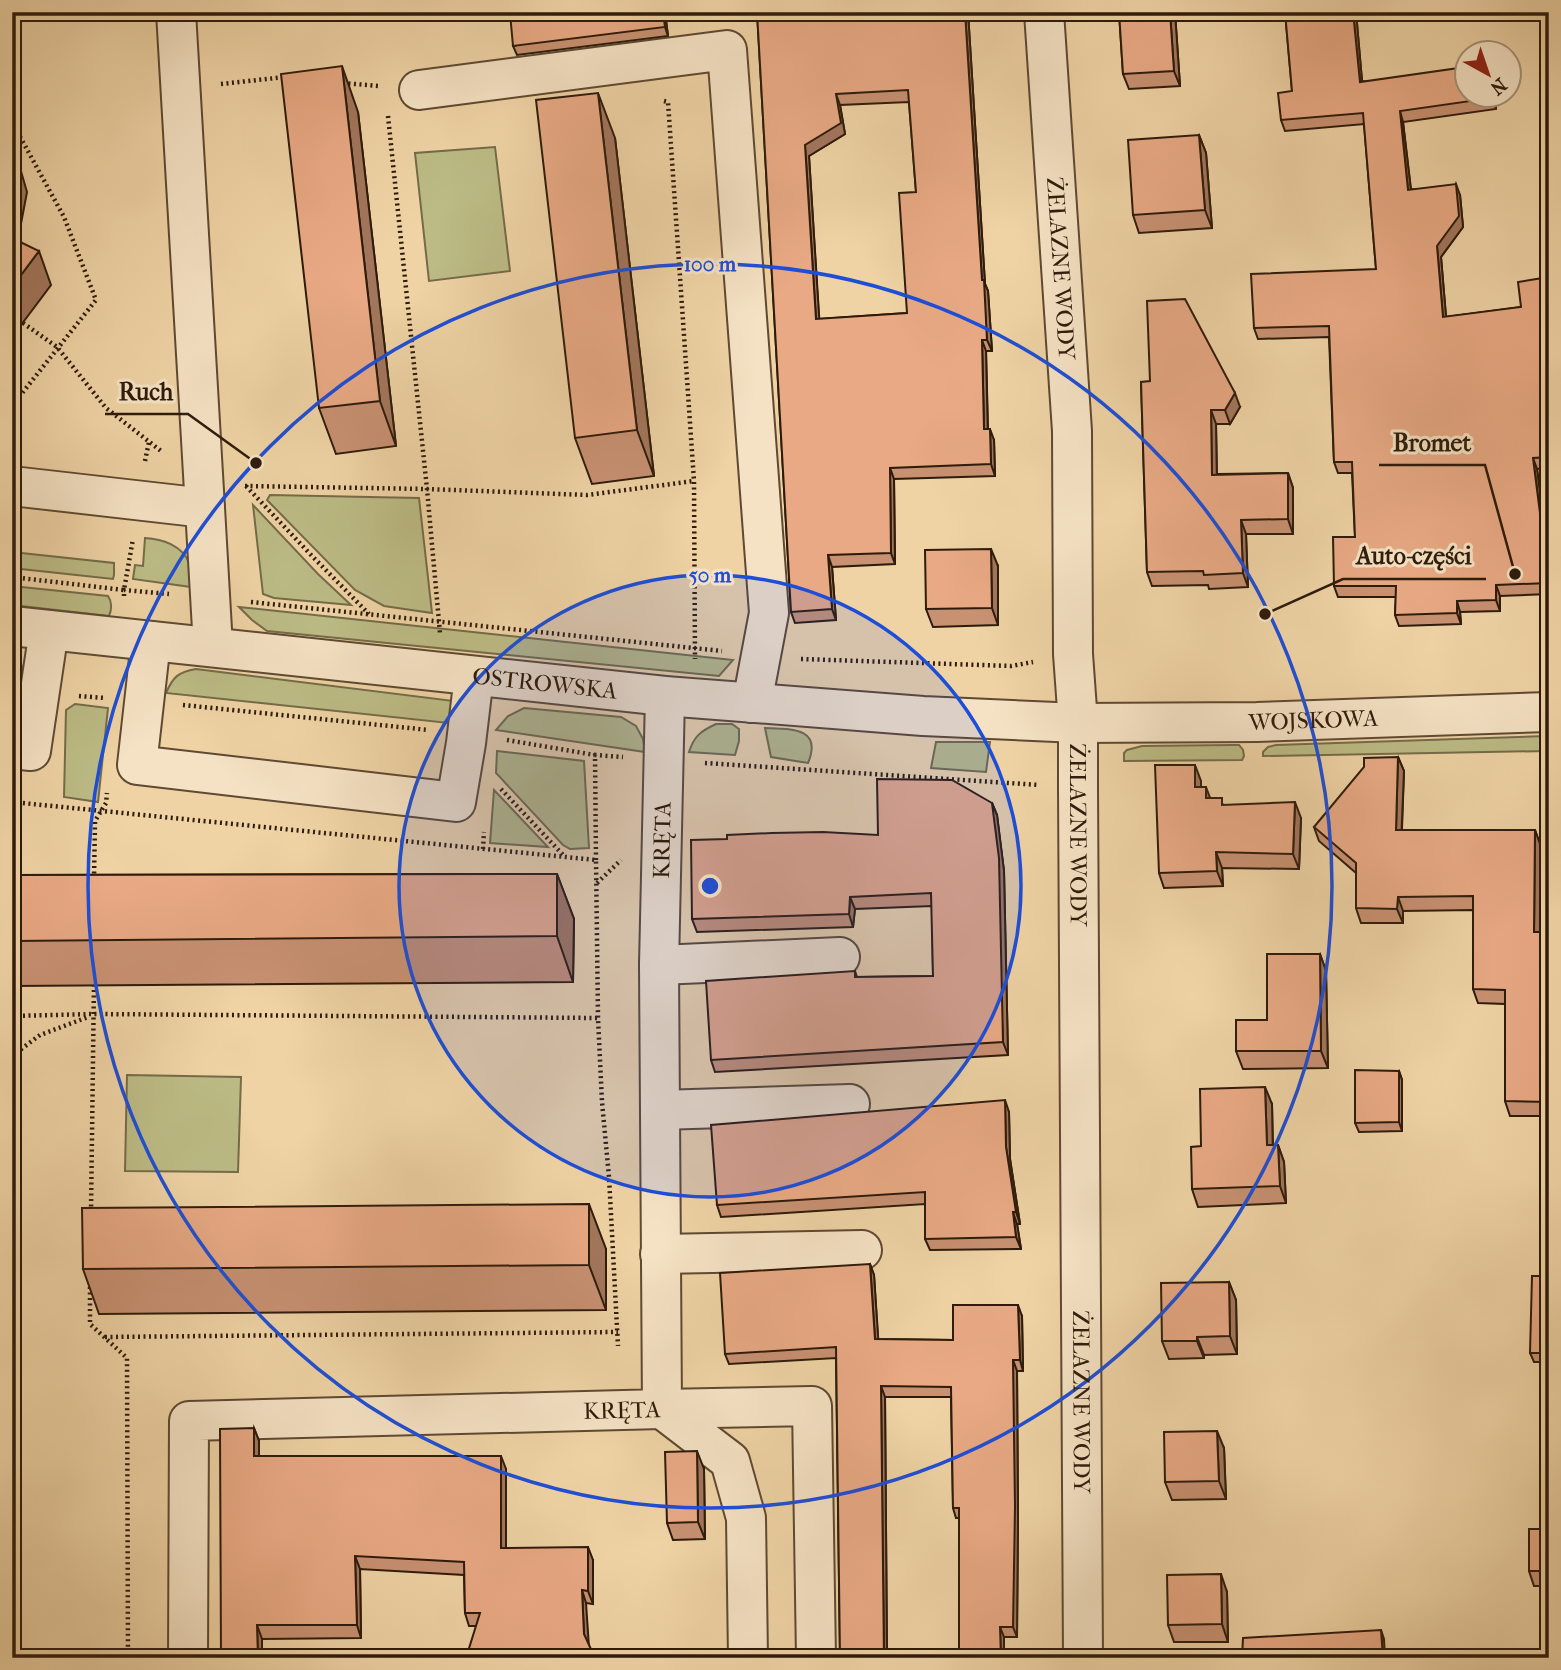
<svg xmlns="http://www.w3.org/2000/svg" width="1561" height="1670" font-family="'IM FELL French Canon',serif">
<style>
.green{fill:#bcbb85;stroke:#756b48;stroke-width:2}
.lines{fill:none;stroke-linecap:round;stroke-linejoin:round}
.minor-casing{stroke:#5e4932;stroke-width:42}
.path{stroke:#2e1b0b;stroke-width:4.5;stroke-dasharray:2 3.5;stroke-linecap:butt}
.minor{stroke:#f5e2c4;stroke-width:38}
.wall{fill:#c89172;stroke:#2e1b0b;stroke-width:2;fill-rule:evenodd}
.shaded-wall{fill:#a2765c;stroke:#2e1b0b;stroke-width:2}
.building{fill:#e8a984;stroke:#2e1b0b;stroke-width:2;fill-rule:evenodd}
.ring{fill:none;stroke:#1d4ed8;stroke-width:3.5}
.labels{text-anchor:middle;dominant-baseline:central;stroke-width:6;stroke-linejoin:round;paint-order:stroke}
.street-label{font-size:23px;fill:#2e1b0b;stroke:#f5e2c4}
.centre{fill:#1d4ed8;stroke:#f5e2c4;stroke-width:3.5}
.ring-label{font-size:21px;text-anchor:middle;font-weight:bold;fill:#1d4ed8;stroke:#f5e2c4;stroke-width:6;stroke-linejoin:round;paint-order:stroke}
.leader{fill:none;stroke:#2e1b0b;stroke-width:2.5}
.callout-dot{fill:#2e1b0b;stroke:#f5e2c4;stroke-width:2.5}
.callout-label{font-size:24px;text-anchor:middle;font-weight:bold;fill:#2e1b0b;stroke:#f5e2c4;stroke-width:6;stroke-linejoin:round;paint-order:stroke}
</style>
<rect width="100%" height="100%" fill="#efd3a5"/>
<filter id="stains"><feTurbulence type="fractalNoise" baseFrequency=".00286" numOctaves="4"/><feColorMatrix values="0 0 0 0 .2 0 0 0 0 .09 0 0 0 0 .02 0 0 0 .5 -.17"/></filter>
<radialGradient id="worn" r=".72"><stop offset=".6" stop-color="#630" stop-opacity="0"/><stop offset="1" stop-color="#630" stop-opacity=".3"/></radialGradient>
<g class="green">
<polygon points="495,147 510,271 429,281 415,153"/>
<polygon points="270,495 419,498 432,613 384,606 355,590 267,500"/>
<polygon points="253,505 318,574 351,605 274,598 263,594"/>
<path d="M145 538C162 539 182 545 189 563 192 569 190 580 191 587L133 579 135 565 143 566Z"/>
<polygon points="12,552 114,563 114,575 113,579 12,568"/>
<path d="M12 586 108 596C112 602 112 609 109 616L12 605Z"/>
<polygon points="239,607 733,660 719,676 267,631 252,620"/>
<path d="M12 654C20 660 24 667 24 677L12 676Z"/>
<path d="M196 669 462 702 458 724 166 693C173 677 178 672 196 669Z"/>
<polygon points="75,704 108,708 98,802 64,797 66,710"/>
<polygon points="524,708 621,717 636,726 643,739 645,752 496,730 508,716"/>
<path d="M716 724H732L739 729V741L735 755 689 752C694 736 701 731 716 724Z"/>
<path d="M765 728C790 729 823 727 808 763L771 757Z"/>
<polygon points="1547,736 1549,737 1549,748 1547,751 1263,756 1263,752 1268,747 1276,745"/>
<polygon points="936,742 990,742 986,772 931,768"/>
<polygon points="1232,745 1239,745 1243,750 1244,756 1242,760 1124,761 1124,753 1127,750 1142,746"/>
<polygon points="497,751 584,761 589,848 570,849 563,845 496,773"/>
<polygon points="494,790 548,847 490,843"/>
<polygon points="127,1075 241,1077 238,1172 125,1171"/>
</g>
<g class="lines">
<defs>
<g id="minor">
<polyline points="176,12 205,508"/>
<path id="s1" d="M1044 12 1072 431 1073 654 1078 723V788L1083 1658"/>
<polyline points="419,90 727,50 769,613 752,703"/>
<polyline points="12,486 205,508 213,647"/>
<path id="s2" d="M12 626 665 696 923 716 1078 723 1257 722 1549 712"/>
<polyline points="151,641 137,765 456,802 466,743 474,676"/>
<polyline points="12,749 31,751 49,630"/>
<polyline points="659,965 840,957"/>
<polyline points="660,1110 850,1104"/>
<polyline points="660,1254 862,1250"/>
<polyline points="662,1409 812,1406 816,1658"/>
<polyline points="662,1409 730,1461 746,1518 748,1658"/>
<path id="s3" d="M188 1658 189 1421 662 1409 659 965 665 696"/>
</g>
</defs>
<use href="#minor" class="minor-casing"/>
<g class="path">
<polyline points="343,83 379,86"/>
<polyline points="221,84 285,77"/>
<polyline points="664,101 668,102 694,481 695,659"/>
<polyline points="388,116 427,489 440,633"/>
<polyline points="12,122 64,217 96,300 19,397 12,396"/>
<polyline points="23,323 57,347 106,408 161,451"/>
<polyline points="145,461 149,442"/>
<polyline points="245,486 427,489 587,495 694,481"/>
<polyline points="246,486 313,557 369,614"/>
<polyline points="12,577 124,590 133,539"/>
<polyline points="124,596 124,590 169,594"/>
<polyline points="251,602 722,651"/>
<polyline points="801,659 1011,666 1033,662"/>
<polyline points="79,696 105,698"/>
<polyline points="183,705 429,730"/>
<polyline points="507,740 595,755"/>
<polyline points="705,763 1039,785"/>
<polyline points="501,789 564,856"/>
<polyline points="12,802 596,860 598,1018 602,1102 609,1177 618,1346"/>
<polyline points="483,849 484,832"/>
<polyline points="596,860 595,755 623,757"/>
<polyline points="94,879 95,821 106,803 107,793"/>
<polyline points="597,883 621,860"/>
<polyline points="12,1016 94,1014 598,1018"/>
<polyline points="12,1056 40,1035 88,1017"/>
<polyline points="91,1212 94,982"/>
<polyline points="90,1287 90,1324 127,1358 128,1658"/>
<polyline points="105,1337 618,1332"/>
</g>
<use href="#minor" class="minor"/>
</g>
<g class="wall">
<polygon points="665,12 668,36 517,55 513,46"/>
<path d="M757 12H968L985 284 988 291 992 351H986L988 429 994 440 995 476 894 479 895 564 832 567 836 620 795 623 791 612ZM909 102 916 192 907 313 819 319 809 156 845 134 840 105Z"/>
<polygon points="1119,12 1175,12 1180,86 1129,89 1123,74"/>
<polygon points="1285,12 1356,12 1362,81 1466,94 1495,94 1496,109 1403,122 1411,189 1460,195 1463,227 1441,257 1446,317 1521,307 1549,277 1549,468 1537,469 1545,529 1549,529 1549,594 1500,596 1500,611 1460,612 1461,624 1399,626 1395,615 1396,597 1338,597 1334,586 1355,537 1352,473 1338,473 1334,462 1329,337 1258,339 1254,328 1376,269 1364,124 1285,131 1281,120 1292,91"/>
<polygon points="358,112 396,446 336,454 319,408"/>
<polygon points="1199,135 1206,153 1212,228 1139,233 1133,215"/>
<polygon points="615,138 654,476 592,484 575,438"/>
<polygon points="1141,382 1240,407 1230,424 1216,424 1217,474 1288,473 1293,488 1293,534 1246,534 1248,587 1209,589 1208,585 1152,586 1147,572"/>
<polygon points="998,566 998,625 933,627 926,609"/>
<polygon points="1398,757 1404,771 1402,830 1535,830 1540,844 1540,932 1549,932 1549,1116 1510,1116 1505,1101 1505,1004 1478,1003 1473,989 1473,910 1403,911 1403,923 1361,923 1356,908 1356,873 1319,841 1314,827"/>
<polygon points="1201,781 1201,787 1210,798 1224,805 1301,818 1299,869 1222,868 1223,886 1164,888 1159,873"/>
<polygon points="992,803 997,815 1004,871 1008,1055 715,1072 711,1060 855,971 857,977 933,976 932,906 855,909 853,927 697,932 692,919 878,835"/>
<polygon points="557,874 574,919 573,982 12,986 12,875"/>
<polygon points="1320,954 1326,971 1328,1068 1243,1069 1236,1051 1267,1020"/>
<polygon points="1399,1071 1402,1080 1402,1131 1359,1132 1355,1123"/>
<polygon points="1272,1104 1273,1145 1278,1145 1284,1162 1286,1203 1198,1207 1192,1189 1201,1146"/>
<polygon points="1009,1112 1010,1159 1020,1224 1017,1224 1021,1249 930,1250 925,1239 925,1204 721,1217 717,1205"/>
<polygon points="606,1249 606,1310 99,1314 83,1269"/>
<polygon points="870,1264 874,1275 878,1339 953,1340 1022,1316 1023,1371 1017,1371 1018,1517 1017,1637 1004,1637 1004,1658 947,1658 959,1649 959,1518 956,1518 953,1508 951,1397 885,1397 887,1658 840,1658 836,1358 729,1364 725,1354"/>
<polygon points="1549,1276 1549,1362 1534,1362 1530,1353"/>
<polygon points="1229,1282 1236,1300 1237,1354 1204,1355 1204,1358 1169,1359 1162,1341"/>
<polygon points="254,1428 259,1441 259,1456 506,1469 506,1548 593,1560 593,1604 586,1603 476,1626 469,1626 465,1613 464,1575 360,1569 361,1638 262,1639 221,1658"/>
<polygon points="1224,1448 1226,1499 1172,1500 1165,1482"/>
<polygon points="704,1469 705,1539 673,1540 667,1523"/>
<polygon points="1549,1529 1549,1586 1534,1586 1529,1571"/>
<polygon points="1227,1592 1228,1642 1174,1642 1168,1625"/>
</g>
<g class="shaded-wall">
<polygon points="663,12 665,12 668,36 665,27"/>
<polygon points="965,12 968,12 985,284 988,291 992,351 987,340 982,280"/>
<polygon points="1170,12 1175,12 1180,86 1174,71"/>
<polygon points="1353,12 1356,12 1363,92 1360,82"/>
<polygon points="342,66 358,112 396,446 380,401"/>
<polygon points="598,93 615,138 654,476 637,430"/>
<polygon points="836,94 840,105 845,134 809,156 820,330 816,319 805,145"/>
<polygon points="1492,94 1495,94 1496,109 1492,98"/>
<polygon points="1400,111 1403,122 1412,200 1408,190"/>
<polygon points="1199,135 1206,153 1212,228 1205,210"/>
<polygon points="12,140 27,192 13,266 12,264"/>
<polygon points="1456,184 1460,195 1463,227 1441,257 1447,328 1443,317 1437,246"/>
<polygon points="39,251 51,285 12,337 12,287"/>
<polygon points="982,340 986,351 988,440 984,429"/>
<polygon points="1235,393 1240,407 1230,424 1225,410"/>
<polygon points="1211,410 1216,424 1217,489 1212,475"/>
<polygon points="990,429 994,440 995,476 991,464"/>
<polygon points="1533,458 1537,469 1546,540 1542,529"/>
<polygon points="890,468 894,479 895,564 891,553"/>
<polygon points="1288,473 1293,488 1293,534 1288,519"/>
<polygon points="1241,520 1246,534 1248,587 1243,573"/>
<polygon points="991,549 998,566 998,625 992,608"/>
<polygon points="828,555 832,567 836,620 832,609"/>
<polygon points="1496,585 1500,596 1500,611 1496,600"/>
<polygon points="1457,601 1460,612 1461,624 1457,613"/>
<polygon points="1398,757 1404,771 1401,844 1396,830"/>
<polygon points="1195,765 1201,781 1201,802 1195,787"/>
<polygon points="1206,787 1212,803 1206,798"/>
<polygon points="1295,802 1301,818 1299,869 1293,854"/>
<polygon points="992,803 997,815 1004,871 1008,1055 1003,1042"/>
<polygon points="1535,830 1540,844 1540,946 1534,932"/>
<polygon points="1216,852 1222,868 1223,886 1217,871"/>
<polygon points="557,874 574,919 573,982 557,936"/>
<polygon points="850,897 855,909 853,927 849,914"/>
<polygon points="1398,897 1403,911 1403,923 1397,909"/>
<polygon points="1320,954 1326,971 1328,1068 1321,1051"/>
<polygon points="1399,1071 1402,1080 1402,1131 1399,1122"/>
<polygon points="1265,1087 1272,1104 1273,1163 1267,1145"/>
<polygon points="1005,1100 1009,1112 1010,1159 1020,1224 1016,1212 1006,1147"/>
<polygon points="1278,1145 1284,1162 1286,1203 1280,1186"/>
<polygon points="589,1204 606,1249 606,1310 589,1265"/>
<polygon points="1013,1212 1017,1224 1021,1249 1016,1237"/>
<polygon points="870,1264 874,1275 879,1350 875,1339"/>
<polygon points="1229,1282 1236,1300 1237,1354 1230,1336"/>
<polygon points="1018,1305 1022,1316 1023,1371 1020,1360"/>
<polygon points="1197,1337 1204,1355 1204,1358 1197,1341"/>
<polygon points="1013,1360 1017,1371 1018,1517 1017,1637 1013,1627"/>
<polygon points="881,1386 885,1397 887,1658 884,1658"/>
<polygon points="254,1428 259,1441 259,1470 254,1456"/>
<polygon points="1217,1431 1224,1448 1226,1499 1219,1481"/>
<polygon points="697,1451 704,1469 705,1539 698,1522"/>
<polygon points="501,1456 506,1469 506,1561 501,1548"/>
<polygon points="588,1547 593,1560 593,1604 588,1591"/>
<polygon points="355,1556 360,1569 361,1638 357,1625"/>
<polygon points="1221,1574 1227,1592 1228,1642 1222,1624"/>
<polygon points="582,1590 586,1603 589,1647 584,1634"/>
<polygon points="257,1625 262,1639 262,1658 258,1658"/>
<polygon points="1000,1627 1004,1637 1004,1658 1001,1658"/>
<polygon points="1381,1630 1384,1639 1385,1658 1383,1658"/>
</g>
<g class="building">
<polygon points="515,12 663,12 665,27 513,46 510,13"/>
<path d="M757 12H965L982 280H984L987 340H982L984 429H990L991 464 890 468 891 553 828 555 832 609 791 612ZM908 90 916 192 899 193 907 313 816 319 805 145 841 123 836 94Z"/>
<polygon points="1119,12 1170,12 1174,71 1123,74"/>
<polygon points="1285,12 1353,12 1360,82 1466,67 1466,94 1492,94 1492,98 1400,111 1408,190 1456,184 1459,216 1437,246 1443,317 1521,307 1518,282 1549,277 1549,457 1533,458 1542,529 1549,529 1549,583 1496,585 1496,600 1457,601 1457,613 1395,615 1396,586 1334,586 1333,537 1355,537 1352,462 1334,462 1329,326 1254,328 1251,274 1376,269 1363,113 1281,120 1278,93 1292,91"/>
<polygon points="342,66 380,401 319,408 281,74"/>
<polygon points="598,93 637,430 575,438 536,100"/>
<polygon points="1199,135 1205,210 1133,215 1128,140"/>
<polygon points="12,150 15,159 12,172"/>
<polygon points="12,238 39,251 12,287"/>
<polygon points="1185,299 1235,393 1225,410 1211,410 1212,475 1288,473 1288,519 1241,520 1243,573 1204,575 1203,571 1147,572 1141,382 1150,381 1147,301"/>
<polygon points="991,549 992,608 926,609 925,550"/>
<polygon points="1398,757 1396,830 1535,830 1534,932 1549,932 1549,1102 1505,1101 1505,990 1473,989 1473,896 1398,897 1397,909 1356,908 1356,863 1314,827 1364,767 1364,758"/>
<polygon points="1155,765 1195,765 1195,787 1206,787 1206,798 1222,798 1222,805 1295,802 1293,854 1216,852 1217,871 1159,873"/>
<polygon points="877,779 952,780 992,803 999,858 1003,1042 711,1060 706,981 855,971 855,977 933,976 931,893 850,897 849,914 692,919 691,840 727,839 727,835 772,833 823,832 878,835"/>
<polygon points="557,874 557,936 12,941 12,875"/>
<polygon points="1267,954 1320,954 1321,1051 1236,1051 1236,1020 1267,1020"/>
<polygon points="1355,1070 1399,1071 1399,1122 1355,1123"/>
<polygon points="1265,1087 1267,1145 1278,1145 1280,1186 1192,1189 1191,1147 1201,1146 1200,1089"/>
<polygon points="1005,1100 1006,1147 1016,1212 1013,1212 1016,1237 925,1239 925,1192 717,1205 711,1125"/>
<polygon points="589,1204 589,1265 83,1269 82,1208"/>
<polygon points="870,1264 875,1339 953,1340 953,1305 1018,1305 1020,1360 1013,1360 1015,1507 1013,1627 1000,1627 1001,1658 947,1658 947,1649 959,1649 959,1508 953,1508 951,1387 881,1386 884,1658 840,1658 836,1347 725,1354 720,1273"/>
<polygon points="1532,1276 1549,1276 1549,1353 1530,1353"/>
<polygon points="1229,1282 1230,1336 1197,1337 1197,1341 1162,1341 1161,1283"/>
<polygon points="254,1428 254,1456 501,1456 501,1548 588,1547 588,1591 582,1590 584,1634 595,1658 466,1658 480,1613 465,1613 464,1562 355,1556 357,1625 257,1625 258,1658 221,1658 220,1429"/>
<polygon points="1217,1431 1219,1481 1165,1482 1164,1432"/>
<polygon points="697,1451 698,1522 667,1523 665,1452"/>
<rect x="1529" y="1529" width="20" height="42"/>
<polygon points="1221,1574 1222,1624 1168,1625 1167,1575"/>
<polygon points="1381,1630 1383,1658 1242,1658 1243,1638"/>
</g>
<circle cx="710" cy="886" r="311" fill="#1d4ed8" fill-opacity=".12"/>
<g class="ring">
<circle cx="710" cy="886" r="311"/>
<circle cx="710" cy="886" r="622"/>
</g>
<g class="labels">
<g class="street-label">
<text stroke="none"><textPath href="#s1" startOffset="257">ŻELAZNE WODY</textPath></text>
<text stroke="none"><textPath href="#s2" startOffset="536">OSTROWSKA</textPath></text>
<text stroke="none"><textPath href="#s2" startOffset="1306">WOJSKOWA</textPath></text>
<text stroke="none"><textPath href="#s1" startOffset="824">ŻELAZNE WODY</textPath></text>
<text stroke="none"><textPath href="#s3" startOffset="1279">KRĘTA</textPath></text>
<text stroke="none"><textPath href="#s1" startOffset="1391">ŻELAZNE WODY</textPath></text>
<text stroke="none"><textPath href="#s3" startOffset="670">KRĘTA</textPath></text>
</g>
</g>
<circle cx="710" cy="886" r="10" class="centre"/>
<g class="ring-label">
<text x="710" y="271">100 m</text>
<text x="710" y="582">50 m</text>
</g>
<path class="leader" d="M256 463L188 414H105M1515 574L1485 465H1379M1265 614L1343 579H1486"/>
<g class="callout-dot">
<circle cx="256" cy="463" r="7"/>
<circle cx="1515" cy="574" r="7"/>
<circle cx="1265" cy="614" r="7"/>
</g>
<g class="callout-label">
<text x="146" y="400">Ruch</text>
<text x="1432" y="451">Bromet</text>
<text x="1414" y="564">Auto-części</text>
</g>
<rect width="1561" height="1670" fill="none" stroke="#efd3a5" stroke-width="42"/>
<rect x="14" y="14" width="1533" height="1642" fill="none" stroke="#2e1b0b" stroke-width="3.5"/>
<rect x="21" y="21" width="1519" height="1628" fill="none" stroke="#2e1b0b" stroke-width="2"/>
<g transform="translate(1488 74) rotate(140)"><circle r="33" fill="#f5e2c4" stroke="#a5927a" stroke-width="2"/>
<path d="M0-5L12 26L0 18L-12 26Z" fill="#8f2418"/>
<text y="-10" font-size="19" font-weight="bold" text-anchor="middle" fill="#2e1b0b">N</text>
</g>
<rect width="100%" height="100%" filter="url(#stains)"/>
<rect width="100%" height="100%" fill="url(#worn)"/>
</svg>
